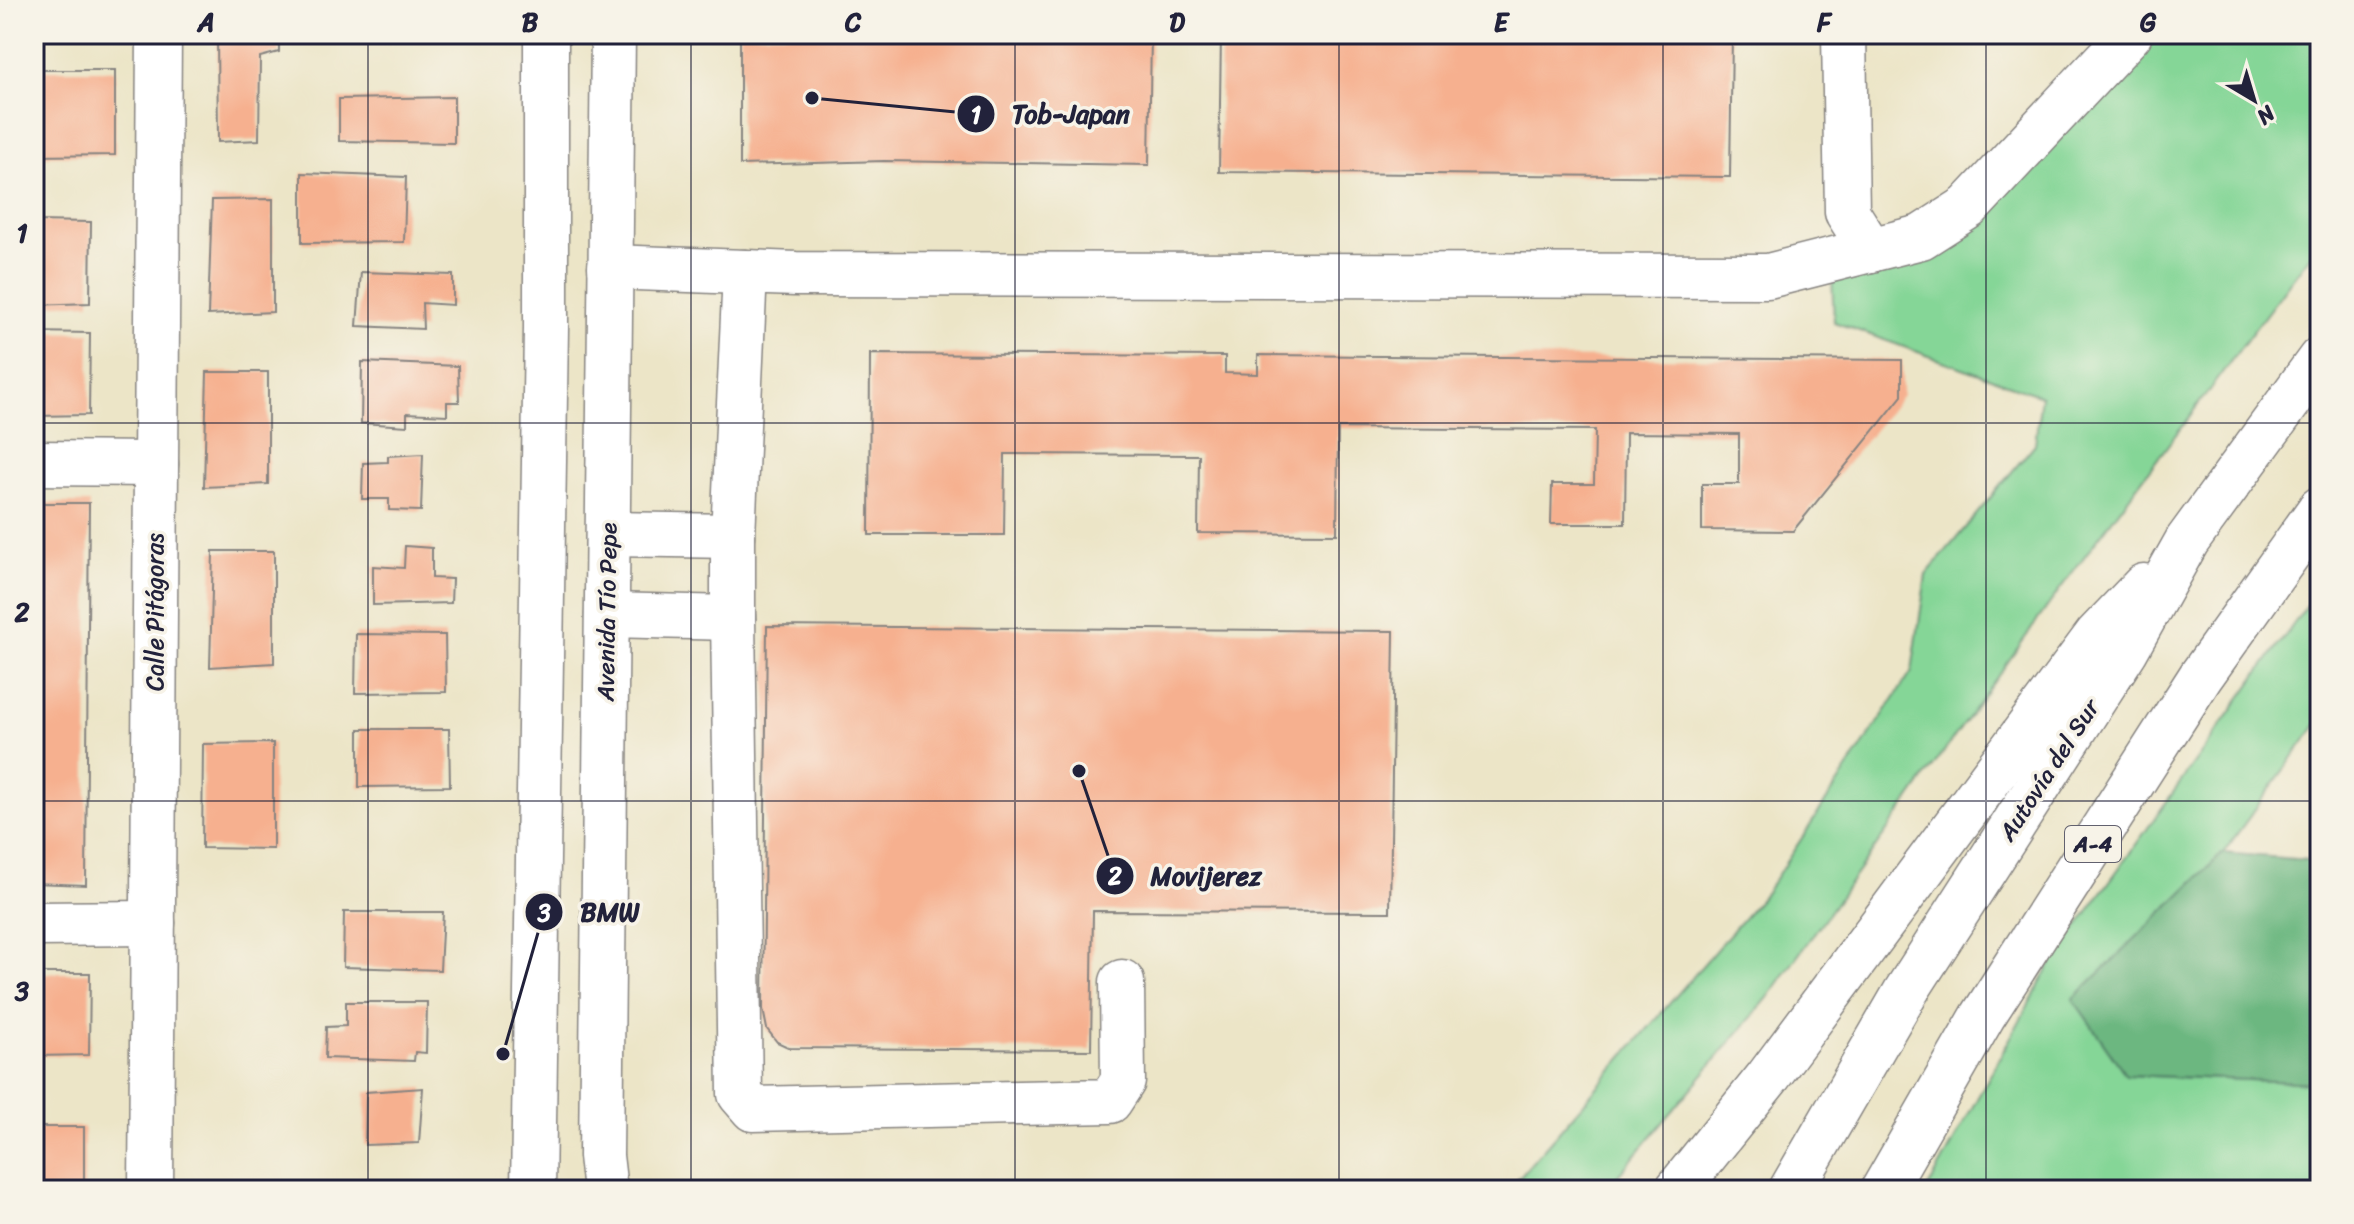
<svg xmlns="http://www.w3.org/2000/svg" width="2354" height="1224" font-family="Sriracha,sans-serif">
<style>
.green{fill:#85d697;stroke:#547c69;stroke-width:2}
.forest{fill:#6cb780;stroke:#476c5e;stroke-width:2}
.building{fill:#f6b08f}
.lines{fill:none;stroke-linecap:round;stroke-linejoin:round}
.minor-casing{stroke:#878481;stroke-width:47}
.major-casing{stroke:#878481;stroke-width:47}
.highway-casing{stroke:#878481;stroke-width:47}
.minor{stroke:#fff;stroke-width:44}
.major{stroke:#fff;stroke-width:44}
.highway{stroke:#fff;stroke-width:44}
.grid{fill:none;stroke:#22223b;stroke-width:2;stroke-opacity:0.55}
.labels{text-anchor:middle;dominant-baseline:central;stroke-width:7;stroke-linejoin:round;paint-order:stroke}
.shield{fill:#f7f3e8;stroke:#62616f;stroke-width:2}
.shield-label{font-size:22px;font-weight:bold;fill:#22223b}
.street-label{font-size:24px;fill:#22223b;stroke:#f7f3e8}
.leader{fill:none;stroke:#22223b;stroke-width:3}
.callout-dot{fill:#22223b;stroke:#f7f3e8;stroke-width:3}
.mark-label{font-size:24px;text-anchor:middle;font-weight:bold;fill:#fff}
.callout-label{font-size:26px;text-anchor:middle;font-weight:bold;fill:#22223b;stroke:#f7f3e8;stroke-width:7;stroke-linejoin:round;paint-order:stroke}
.neatline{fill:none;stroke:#22223b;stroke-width:3}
.grid-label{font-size:26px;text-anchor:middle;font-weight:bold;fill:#22223b}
</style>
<rect width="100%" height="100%" fill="#f7f3e8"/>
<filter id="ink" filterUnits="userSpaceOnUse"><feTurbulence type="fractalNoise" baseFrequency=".0125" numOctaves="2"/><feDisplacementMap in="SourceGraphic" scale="16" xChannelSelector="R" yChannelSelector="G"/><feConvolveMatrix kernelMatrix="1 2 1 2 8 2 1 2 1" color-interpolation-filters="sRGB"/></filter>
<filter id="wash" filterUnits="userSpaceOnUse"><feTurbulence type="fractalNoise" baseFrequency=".006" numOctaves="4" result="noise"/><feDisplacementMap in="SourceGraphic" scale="32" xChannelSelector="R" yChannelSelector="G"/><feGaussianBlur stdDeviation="1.8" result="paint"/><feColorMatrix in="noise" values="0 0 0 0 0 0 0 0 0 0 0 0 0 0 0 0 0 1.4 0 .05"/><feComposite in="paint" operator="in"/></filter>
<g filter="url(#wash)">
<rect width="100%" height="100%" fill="#ece5c7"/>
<g class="green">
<polygon points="2123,34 2320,34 2320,242 2060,589 1767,999 1606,1190 1486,1190 1515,1182 1767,891 1912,671 1926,575 2035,444 2041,396 1834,322 1831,253 1921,231"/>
<polygon points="2320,587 2320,720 2223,853 2074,999 2126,1075 2320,1083 2320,1190 1927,1190 2052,962"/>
</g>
<polygon class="forest" points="2223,853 2320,861 2320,1083 2126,1075 2073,999"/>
<g id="blocks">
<g class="building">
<polygon points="217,34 279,34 279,52 260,57 259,140 218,142"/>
<polygon points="740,34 1151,34 1149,165 884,161 740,165"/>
<polygon points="1221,34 1732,34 1730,177 1219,172"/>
<polygon points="34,70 115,70 115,155 34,156"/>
<polygon points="454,97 454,143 339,141 339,99"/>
<polygon points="302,173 406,177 404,242 302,243"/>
<polygon points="273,199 273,312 208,315 212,200"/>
<polygon points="34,221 91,222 90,303 34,305"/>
<polygon points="361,272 453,275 453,305 422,303 423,329 357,326"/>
<polygon points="34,332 90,333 89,415 34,416"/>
<polygon points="870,354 1225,356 1225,373 1258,374 1258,355 1902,360 1902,396 1793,531 1702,530 1702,484 1739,484 1739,434 1626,433 1625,524 1551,524 1552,484 1594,484 1595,430 1338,428 1337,534 1198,533 1199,455 1005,454 1004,535 869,535"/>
<polygon points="362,362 458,366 459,402 447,402 447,415 407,413 407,426 361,423"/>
<polygon points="207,372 268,372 268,484 204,487"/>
<polygon points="423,454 421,511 389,510 389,499 362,499 363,463 388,462 388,456"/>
<polygon points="34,503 89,503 86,885 34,883"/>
<polygon points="405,546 432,548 432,578 452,579 451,603 373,605 373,566 404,568"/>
<polygon points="213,551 274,551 274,663 210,667"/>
<polygon points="767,626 1394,631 1390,912 1093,911 1091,1050 790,1048 777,1042 767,1029 763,1009"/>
<polygon points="356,634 445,635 446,692 355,693"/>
<polygon points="359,729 449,729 450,786 359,787"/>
<polygon points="273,743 273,849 202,848 203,744"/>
<polygon points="344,912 443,912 440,970 343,967"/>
<polygon points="34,973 90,973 89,1055 34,1056"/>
<polygon points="346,1002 427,1002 426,1053 415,1052 414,1061 325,1058 326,1027 346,1026"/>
<polygon points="423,1088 419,1143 365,1145 366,1092"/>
<rect x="34" y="1127" width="50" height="63"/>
</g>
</g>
</g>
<g filter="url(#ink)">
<use href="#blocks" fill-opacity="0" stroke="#878481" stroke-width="2"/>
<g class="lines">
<defs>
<g id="minor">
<polyline points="1844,34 1847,212 1871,250"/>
<polyline points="610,267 796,274 1768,276 1921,237 1968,207 2130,34"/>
<polyline points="745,272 733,536 733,618 740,1094 753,1109 1110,1101 1123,1081 1122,982"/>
<polyline points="34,463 156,464"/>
<polyline points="609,534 733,536"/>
<polyline points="607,615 733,618"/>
<polyline points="34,924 153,923"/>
<polyline points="151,1190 159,34"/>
</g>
<g id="major">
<polyline points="533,1190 546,328 546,34"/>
<polyline points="605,1190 601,1156 613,34"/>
</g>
<g id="highway">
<polyline points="1677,1190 1768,1077 2097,635 2144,586"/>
<polyline points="1791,1190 1905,993 2126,650 2187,541 2320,359"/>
<polyline points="1883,1190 1983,1016 2201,676 2320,509"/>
</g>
</defs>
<use href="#minor" class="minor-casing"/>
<use href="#major" class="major-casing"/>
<use href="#highway" class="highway-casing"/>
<use href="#minor" class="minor"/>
<use href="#major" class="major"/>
<use href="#highway" class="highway"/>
</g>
</g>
<path class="grid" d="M368 34V1190M691 34V1190M1015 34V1190M1339 34V1190M1663 34V1190M1986 34V1190M34 423H2320M34 801H2320"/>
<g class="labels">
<rect class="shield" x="2065" y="826" width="56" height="36" rx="6"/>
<g class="shield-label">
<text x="2093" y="844">A-4</text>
</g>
<g class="street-label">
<text transform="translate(155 612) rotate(-90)">Calle Pitágoras</text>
<text transform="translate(607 612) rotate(-89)">Avenida Tío Pepe</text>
<text transform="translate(2049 770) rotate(-57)">Autovía del Sur</text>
</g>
</g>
<path class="leader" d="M812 98L976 114M1079 771L1115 876M503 1054L544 912"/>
<g class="callout-dot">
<circle cx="812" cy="98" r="8"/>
<circle cx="1079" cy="771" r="8"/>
<circle cx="503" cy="1054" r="8"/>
<circle cx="976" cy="114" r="20"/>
<circle cx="1115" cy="876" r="20"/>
<circle cx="544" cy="912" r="20"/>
</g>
<g class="mark-label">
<text x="976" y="123">1</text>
<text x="1115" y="884">2</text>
<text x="544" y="921">3</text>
</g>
<g class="callout-label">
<text x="1071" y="123">Tob-Japan</text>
<text x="1206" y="885">Movijerez</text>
<text x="610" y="921">BMW</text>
</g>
<rect width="2354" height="1224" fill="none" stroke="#f7f3e8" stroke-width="88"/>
<g transform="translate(2254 100) rotate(142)" stroke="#f7f3e8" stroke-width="6" paint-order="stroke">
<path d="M0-6L14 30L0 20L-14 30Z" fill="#22223b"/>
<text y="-12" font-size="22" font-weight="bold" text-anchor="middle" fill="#22223b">N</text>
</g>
<rect x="44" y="44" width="2266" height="1136" class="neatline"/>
<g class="grid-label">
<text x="206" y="31">A</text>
<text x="530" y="31">B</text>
<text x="853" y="31">C</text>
<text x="1177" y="31">D</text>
<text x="1501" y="31">E</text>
<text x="1824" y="31">F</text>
<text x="2148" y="31">G</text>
<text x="22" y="242">1</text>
<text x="22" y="621">2</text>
<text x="22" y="1000">3</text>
</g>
</svg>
